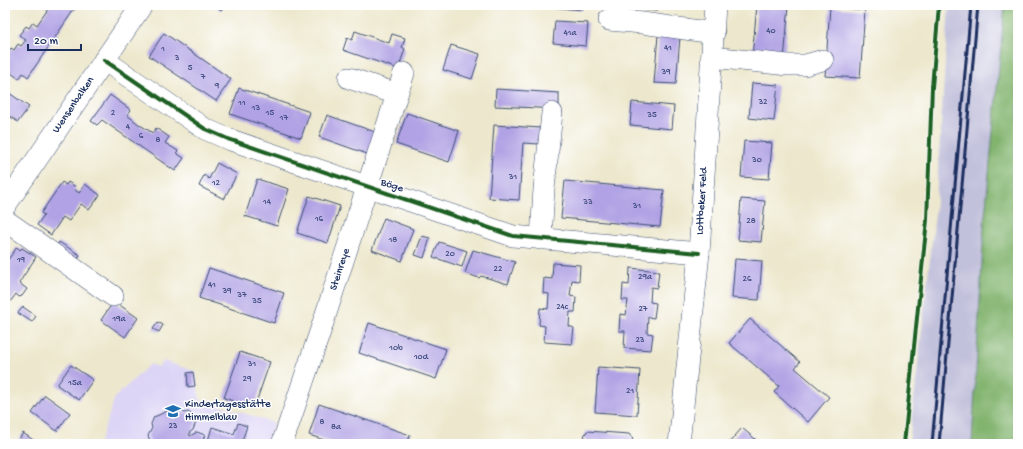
<svg xmlns="http://www.w3.org/2000/svg" width="1023" height="449" font-family="'Gochi Hand',sans-serif">
<style>
.built{fill:#ddd5f6}
.industrial{fill:#c2c1dc}
.forest{fill:#82b46e;stroke:#4e7266}
.building{fill:#b0a2e4}
.lines{fill:none;stroke-linecap:round;stroke-linejoin:round}
.minor-casing{stroke:#3a4b6f;stroke-width:22}
.minor{stroke:#fff;stroke-width:21}
.rail{stroke:#1b2f5e;stroke-width:3}
.cycleway-casing{stroke:#fff;stroke-width:6}
.cycleway{stroke:#1b5e20;stroke-width:4}
.labels{text-anchor:middle;dominant-baseline:central;stroke-width:3;stroke-linejoin:round;paint-order:stroke}
.number-label{font-size:9px;fill:#404c80}
.street-label{font-size:11px;fill:#1b2f5e;stroke:#fff}
.poi-label{font-size:11px;fill:#1b2f5e;stroke:#fff;text-anchor:start}
</style>
<rect width="100%" height="100%" fill="#fff"/>
<filter id="ink" filterUnits="userSpaceOnUse"><feTurbulence type="fractalNoise" baseFrequency=".025" numOctaves="2"/><feDisplacementMap in="SourceGraphic" scale="8" xChannelSelector="R" yChannelSelector="G"/><feConvolveMatrix kernelMatrix="1 2 1 2 8 2 1 2 1" color-interpolation-filters="sRGB"/></filter>
<filter id="wash" filterUnits="userSpaceOnUse"><feTurbulence type="fractalNoise" baseFrequency=".012" numOctaves="4" result="noise"/><feDisplacementMap in="SourceGraphic" scale="16" xChannelSelector="R" yChannelSelector="G"/><feGaussianBlur stdDeviation="0.9" result="paint"/><feColorMatrix in="noise" values="0 0 0 0 0 0 0 0 0 0 0 0 0 0 0 0 0 1.4 0 .05"/><feComposite in="paint" operator="in"/></filter>
<g filter="url(#wash)">
<rect width="100%" height="100%" fill="#ede8cd"/>
<polygon class="built" points="163,361 195,371 200,399 274,423 266,444 99,444 115,397 150,364 158,367"/>
<polygon class="industrial" points="949,5 1005,5 984,226 972,444 909,444 935,214"/>
<polygon class="forest" points="1005,5 1018,5 1018,444 972,444 984,226"/>
<g id="blocks">
<g class="building">
<polygon points="51,5 77,5 28,77 23,73 19,79 6,69 8,66 5,63 5,56 11,48 14,50 18,44 21,46 26,40 19,35 26,26 29,28 33,22 37,25"/>
<polygon points="214,5 224,5 221,10"/>
<polygon points="550,5 583,5 582,10 550,7"/>
<polygon points="634,5 659,5 658,11 633,9"/>
<polygon points="757,5 789,5 784,60 752,57"/>
<polygon points="830,7 865,10 860,78 825,76"/>
<polygon points="555,21 588,23 586,46 553,43"/>
<polygon points="355,31 389,43 392,34 405,38 402,47 405,49 398,69 343,50 347,38 352,40"/>
<polygon points="164,33 231,79 216,101 149,56"/>
<polygon points="658,35 680,37 676,84 654,83"/>
<polygon points="451,45 480,54 472,79 443,70"/>
<polygon points="752,83 778,85 774,121 749,118"/>
<polygon points="239,88 310,112 301,138 230,114"/>
<polygon points="496,89 559,93 559,109 495,106"/>
<polygon points="5,90 29,107 18,122 5,113"/>
<polygon points="110,95 131,110 127,115 140,125 153,133 156,128 169,137 165,143 178,151 176,153 184,158 175,171 102,120 97,125 91,121"/>
<polygon points="632,102 674,106 672,129 630,125"/>
<polygon points="407,113 459,131 449,162 396,144"/>
<polygon points="327,115 378,133 370,155 319,137"/>
<polygon points="494,125 541,128 539,144 523,143 519,200 489,198"/>
<polygon points="744,141 772,143 769,179 741,177"/>
<polygon points="217,163 237,174 224,199 199,186 204,175 209,179"/>
<polygon points="257,179 289,189 277,226 245,216"/>
<polygon points="565,181 664,190 660,227 561,218"/>
<polygon points="62,182 66,185 68,182 76,187 74,189 79,193 85,184 100,195 89,210 81,204 69,221 63,217 51,235 37,225 44,215 41,213"/>
<polygon points="309,196 340,206 328,243 297,233"/>
<polygon points="741,199 765,201 761,242 738,240"/>
<polygon points="384,218 413,229 402,261 372,250"/>
<polygon points="422,236 430,238 424,258 415,255"/>
<polygon points="59,242 80,255 75,263 55,249"/>
<polygon points="439,242 467,251 462,267 433,257"/>
<polygon points="17,247 20,250 22,248 36,257 19,283 27,289 22,296 19,297 16,294 10,302 5,299 5,264"/>
<polygon points="473,250 515,262 508,284 481,276 479,278 465,273"/>
<polygon points="735,259 762,261 759,300 732,298"/>
<polygon points="553,263 580,265 579,281 572,280 570,296 576,297 575,312 570,312 569,326 574,328 572,344 544,342 545,326 539,325 540,308 548,309 549,294 543,293 544,278 552,279"/>
<polygon points="209,268 284,293 274,323 199,298"/>
<polygon points="630,268 659,271 657,288 651,287 650,302 656,303 654,318 648,317 647,333 653,334 651,350 624,348 625,331 619,331 620,314 626,315 628,300 622,300 623,284 629,285"/>
<polygon points="114,301 138,318 125,337 101,320"/>
<polygon points="23,307 36,316 32,322 18,313"/>
<polygon points="750,319 800,362 795,368 829,397 808,422 774,392 779,386 729,343"/>
<polygon points="158,322 163,325 159,332 153,329"/>
<polygon points="369,323 446,349 436,379 359,353"/>
<polygon points="240,352 270,362 254,408 224,398"/>
<polygon points="71,365 93,380 79,400 57,385"/>
<polygon points="598,367 640,370 637,415 595,412"/>
<polygon points="193,372 195,386 188,387 187,373"/>
<polygon points="45,395 70,413 57,431 32,413"/>
<polygon points="319,404 410,435 407,444 336,444 309,435"/>
<polygon points="174,408 181,410 184,413 188,412 193,415 196,422 193,430 189,433 190,436 197,432 205,435 201,444 152,444 151,443 148,436 152,428 151,424 154,417"/>
<polygon points="238,423 247,426 241,444 207,444 212,427 234,434"/>
<polygon points="742,428 761,444 728,444"/>
<polygon points="587,431 629,434 633,439 629,444 584,444 586,442 586,438 584,436"/>
<polygon points="23,433 39,444 16,444"/>
</g>
</g>
</g>
<g filter="url(#ink)">
<use href="#blocks" fill-opacity="0" stroke="#3a4b6f" stroke-width="1"/>
<g class="lines">
<defs>
<g id="minor">
<polyline points="609,20 642,23 714,33"/>
<polyline points="712,57 788,65 805,65 823,60"/>
<polyline points="104,60 205,129 228,139 513,236 699,253"/>
<polyline points="349,78 397,94"/>
<path id="s1" d="M5 206 142 5"/>
<polyline points="5,220 113,296"/>
<polyline points="541,239 544,189 552,113"/>
<path id="s2" d="M282 444 322 326 404 73"/>
<path id="s3" d="M679 444 699 253 715 5"/>
</g>
</defs>
<use href="#minor" class="minor-casing"/>
<use href="#minor" class="minor"/>
<g class="rail">
<polyline points="932,444 971,5"/>
<polyline points="939,444 978,5"/>
</g>
<defs>
<g id="cycleway">
<polyline points="104,60 205,129 228,139 513,236 699,253"/>
<polyline points="904,444 927,220 932,87 939,5"/>
</g>
</defs>
<use href="#cycleway" class="cycleway-casing"/>
<use href="#cycleway" class="cycleway"/>
</g>
</g>
<defs>
<symbol id="school-bare" viewBox="-9 -9 18 18"><path d="M0-5L7-2L0 1L-7-2ZM-4 1L0 2.5L4 1V4Q0 6-4 4Z" fill="#1f6fb2" stroke="#fff" stroke-width="2.5" paint-order="stroke"/></symbol>
</defs>
<g fill-rule="evenodd">
<use href="#school-bare" x="162" y="400" width="22" height="22"/>
</g>
<g class="labels">
<g class="number-label">
<text x="771" y="31">40</text>
<text x="570" y="33">41a</text>
<text x="668" y="48">41</text>
<text x="163" y="49">1</text>
<text x="177" y="58">3</text>
<text x="190" y="68">5</text>
<text x="666" y="72">39</text>
<text x="203" y="77">7</text>
<text x="217" y="86">9</text>
<text x="763" y="102">32</text>
<text x="242" y="103">11</text>
<text x="256" y="108">13</text>
<text x="113" y="113">2</text>
<text x="270" y="113">15</text>
<text x="652" y="115">35</text>
<text x="284" y="118">17</text>
<text x="128" y="127">4</text>
<text x="141" y="136">6</text>
<text x="158" y="140">8</text>
<text x="757" y="160">30</text>
<text x="513" y="177">31</text>
<text x="216" y="183">12</text>
<text x="267" y="202">14</text>
<text x="588" y="202">33</text>
<text x="637" y="206">31</text>
<text x="319" y="219">16</text>
<text x="751" y="221">28</text>
<text x="393" y="240">18</text>
<text x="450" y="254">20</text>
<text x="21" y="260">19</text>
<text x="498" y="269">22</text>
<text x="645" y="277">29a</text>
<text x="747" y="279">26</text>
<text x="212" y="285">41</text>
<text x="227" y="291">39</text>
<text x="242" y="295">37</text>
<text x="257" y="301">35</text>
<text x="562" y="307">24c</text>
<text x="643" y="309">27</text>
<text x="119" y="319">19a</text>
<text x="640" y="340">23</text>
<text x="396" y="348">10b</text>
<text x="421" y="357">10d</text>
<text x="252" y="364">31</text>
<text x="247" y="379">29</text>
<text x="75" y="383">15a</text>
<text x="630" y="391">21</text>
<text x="322" y="422">8</text>
<text x="173" y="426">23</text>
<text x="336" y="427">8a</text>
</g>
<g class="street-label">
<text stroke="none"><textPath href="#s1" startOffset="122">Wensenbalken</textPath></text>
<text transform="translate(392 186) rotate(18)">Böge</text>
<text stroke="none"><textPath href="#s3" startOffset="244">Lottbeker Feld</textPath></text>
<text stroke="none"><textPath href="#s2" startOffset="184">Steinreye</textPath></text>
</g>
<g class="poi-label">
<text x="185" y="405">Kindertagesstätte<tspan x="185" dy="13">Himmelblau</tspan></text>
</g>
</g>
<rect width="1023" height="449" fill="none" stroke="#fff" stroke-width="20"/>
<path d="M28 44v6h53v-6" fill="none" stroke="#1b2f5e" stroke-width="2"/>
<text x="34" y="44" font-size="12" fill="#1b2f5e" stroke="#ffffff" stroke-width="3" paint-order="stroke">20 m</text>
</svg>
